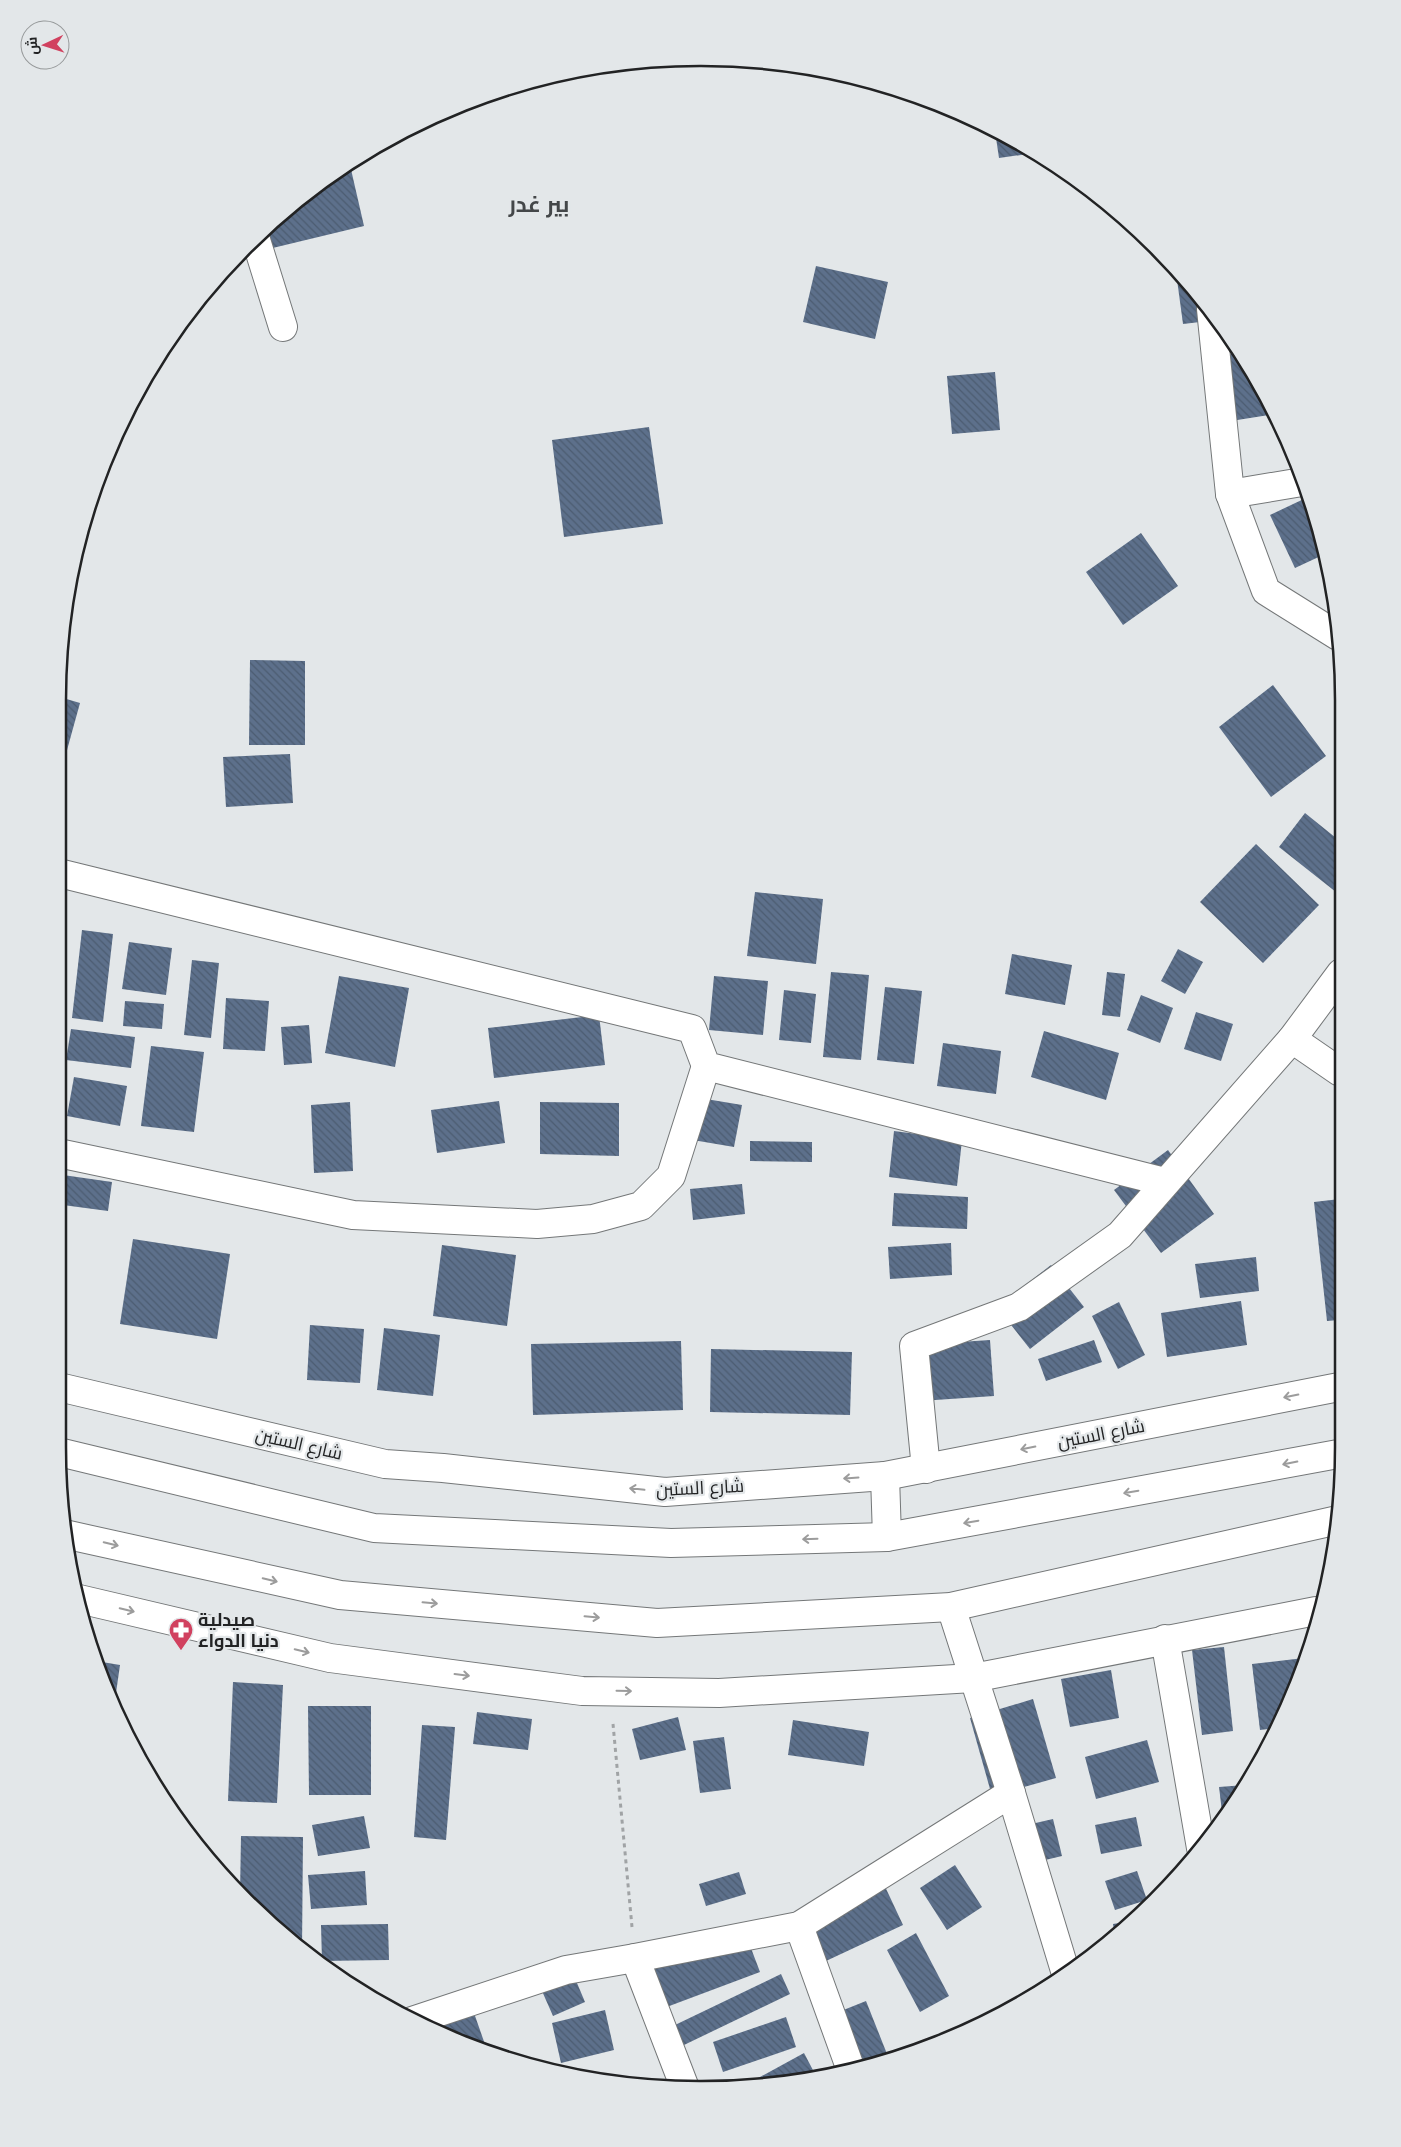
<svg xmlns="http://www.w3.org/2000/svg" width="1401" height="2147" font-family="'Libre Baskerville',Cairo,serif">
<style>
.building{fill:url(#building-back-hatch)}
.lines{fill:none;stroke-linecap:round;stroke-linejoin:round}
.minor-casing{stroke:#747778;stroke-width:30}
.major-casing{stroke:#747778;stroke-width:30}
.highway-casing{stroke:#747778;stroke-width:30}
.path{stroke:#a0a3a5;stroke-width:3;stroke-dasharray:4 4;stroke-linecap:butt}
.minor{stroke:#fff;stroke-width:28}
.major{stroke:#fff;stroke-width:28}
.highway{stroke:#fff;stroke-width:28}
.oneway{stroke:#9c9c9c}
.labels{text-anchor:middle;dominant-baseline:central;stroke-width:4.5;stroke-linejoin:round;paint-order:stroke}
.street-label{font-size:18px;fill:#222324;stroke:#e3e7e9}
.poi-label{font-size:18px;font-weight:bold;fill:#222324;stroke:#e3e7e9;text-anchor:start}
.district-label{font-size:22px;font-weight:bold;fill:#444749;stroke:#e3e7e9}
.rim{fill:none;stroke:#222324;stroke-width:2.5}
</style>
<defs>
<pattern id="building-back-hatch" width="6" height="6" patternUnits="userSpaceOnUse" patternTransform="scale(1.25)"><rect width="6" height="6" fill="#5d708b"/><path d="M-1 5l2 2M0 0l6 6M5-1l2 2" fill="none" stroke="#4c5c71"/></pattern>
</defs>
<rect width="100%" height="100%" fill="#e3e7e9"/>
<g class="building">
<polygon points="995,131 1022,144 1035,153 999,158"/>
<polygon points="350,165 364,226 239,256 309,191"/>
<polygon points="816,266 888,282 875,339 803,322"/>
<polygon points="1176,272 1210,309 1217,320 1183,324"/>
<polygon points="1238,353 1276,414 1231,421 1219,356"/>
<polygon points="995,372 1000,430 952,434 947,376"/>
<polygon points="649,427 663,524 564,537 552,440"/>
<polygon points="1308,497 1322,534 1325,554 1295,568 1270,515"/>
<polygon points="1141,533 1178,586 1123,625 1086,572"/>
<polygon points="250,660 305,661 305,745 249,745"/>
<polygon points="1273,685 1326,756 1271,797 1219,727"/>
<polygon points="63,698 80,703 64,761 63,761"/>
<polygon points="290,754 293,803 226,807 223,757"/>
<polygon points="1305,813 1341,842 1341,896 1279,847"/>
<polygon points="1256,844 1319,905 1263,963 1200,902"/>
<polygon points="755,892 823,899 816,964 747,956"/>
<polygon points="82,930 113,934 103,1022 72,1018"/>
<polygon points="129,942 172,948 166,995 122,989"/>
<polygon points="1178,949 1203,962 1185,994 1161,981"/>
<polygon points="1012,954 1072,965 1065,1005 1005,994"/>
<polygon points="192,960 219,963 211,1038 184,1035"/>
<polygon points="831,972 869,975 861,1060 823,1057"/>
<polygon points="1107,972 1125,974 1120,1017 1102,1015"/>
<polygon points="339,976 409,988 395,1067 325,1053"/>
<polygon points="714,976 768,981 763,1035 709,1030"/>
<polygon points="885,987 922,991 914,1064 877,1060"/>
<polygon points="784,990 816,994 811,1043 779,1040"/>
<polygon points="1141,995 1173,1008 1160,1043 1127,1030"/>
<polygon points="226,998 269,1001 265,1051 223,1049"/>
<polygon points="125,1001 164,1004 162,1029 123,1026"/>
<polygon points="1196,1012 1233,1024 1221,1061 1184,1049"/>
<polygon points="599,1015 605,1065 494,1078 488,1028"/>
<polygon points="309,1025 312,1063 284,1065 281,1027"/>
<polygon points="71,1029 135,1037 131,1068 66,1060"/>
<polygon points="1044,1031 1119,1053 1106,1100 1031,1077"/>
<polygon points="943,1043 1001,1051 996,1094 937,1086"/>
<polygon points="151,1046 204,1052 194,1132 141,1126"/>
<polygon points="74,1077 127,1086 120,1126 67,1116"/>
<polygon points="688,1096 742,1105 734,1147 681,1138"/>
<polygon points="499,1101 505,1143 437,1153 431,1110"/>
<polygon points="350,1102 353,1171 314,1173 311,1105"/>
<polygon points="540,1102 619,1103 619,1156 540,1154"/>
<polygon points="894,1131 962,1140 957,1186 889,1177"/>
<polygon points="750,1141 812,1142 812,1162 750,1161"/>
<polygon points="1168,1150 1214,1214 1161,1253 1114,1190"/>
<polygon points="63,1175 112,1182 108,1211 63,1205"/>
<polygon points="742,1184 745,1214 693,1220 690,1189"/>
<polygon points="894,1193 968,1197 967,1229 892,1226"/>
<polygon points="1340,1199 1339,1320 1327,1321 1314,1202"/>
<polygon points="133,1239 230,1254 217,1339 120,1324"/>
<polygon points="951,1243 952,1275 890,1279 888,1247"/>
<polygon points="442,1245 516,1255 507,1326 433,1316"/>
<polygon points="1256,1257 1259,1291 1200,1298 1195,1264"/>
<polygon points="1051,1265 1084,1307 1030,1349 997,1307"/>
<polygon points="1241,1301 1247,1345 1167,1357 1161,1313"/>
<polygon points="1119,1302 1145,1355 1118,1369 1092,1316"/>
<polygon points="310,1325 364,1329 360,1383 307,1380"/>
<polygon points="384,1328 440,1335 433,1396 377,1390"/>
<polygon points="990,1340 994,1396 906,1402 902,1346"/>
<polygon points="1094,1340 1102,1362 1046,1381 1038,1359"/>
<polygon points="681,1341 683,1410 533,1415 531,1344"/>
<polygon points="711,1349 852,1352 850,1415 710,1412"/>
<polygon points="1224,1647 1233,1731 1202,1735 1192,1650"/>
<polygon points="1304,1658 1294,1693 1276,1728 1260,1730 1252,1664"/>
<polygon points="96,1661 120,1665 115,1700 97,1664"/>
<polygon points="1111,1670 1119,1718 1070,1727 1061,1679"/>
<polygon points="233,1682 283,1685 277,1803 228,1801"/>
<polygon points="1033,1699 1056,1778 992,1796 970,1718"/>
<polygon points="308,1706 371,1706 371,1795 309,1795"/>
<polygon points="477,1712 532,1719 528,1750 473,1744"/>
<polygon points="678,1717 686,1750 640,1760 632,1729"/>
<polygon points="793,1720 869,1732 864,1766 788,1755"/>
<polygon points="422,1725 455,1727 446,1840 414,1837"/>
<polygon points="724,1737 731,1789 700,1793 693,1741"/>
<polygon points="1147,1740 1159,1782 1096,1799 1085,1757"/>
<polygon points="1245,1785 1235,1803 1223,1820 1219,1787"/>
<polygon points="364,1816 370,1848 318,1856 312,1825"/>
<polygon points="1136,1817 1142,1846 1101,1854 1095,1825"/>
<polygon points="1053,1819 1062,1856 1020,1866 1010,1829"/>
<polygon points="241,1836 303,1837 302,1950 240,1894"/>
<polygon points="955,1865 982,1907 947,1930 920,1888"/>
<polygon points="365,1871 367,1905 311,1909 308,1875"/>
<polygon points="1137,1871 1147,1900 1115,1910 1105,1881"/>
<polygon points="739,1872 746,1894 706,1906 699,1884"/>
<polygon points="881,1878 903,1925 826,1961 805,1914"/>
<polygon points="1125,1922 1122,1924 1114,1931 1113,1924"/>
<polygon points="388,1924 389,1960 322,1961 321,1925"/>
<polygon points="743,1927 760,1972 664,2008 647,1962"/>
<polygon points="916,1933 949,1996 920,2012 887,1950"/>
<polygon points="781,1974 790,1994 684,2045 675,2025"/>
<polygon points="574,1976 585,2002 553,2016 542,1991"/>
<polygon points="866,2001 889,2059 867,2068 841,2071 821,2019"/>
<polygon points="605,2010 614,2050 561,2063 552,2023"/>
<polygon points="474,2013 488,2053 429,2029"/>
<polygon points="786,2017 796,2047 723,2072 713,2042"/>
<polygon points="804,2053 815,2074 749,2083"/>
</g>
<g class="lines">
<defs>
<g id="minor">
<polyline points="256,240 283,327"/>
<polyline points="1211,309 1230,494 1266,591 1338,636"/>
<polyline points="1230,494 1302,482"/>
<polyline points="63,874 692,1029 706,1066 1165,1182"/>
<polyline points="1292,1039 1340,1072"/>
<polyline points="63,1154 353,1215 537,1224 593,1219 641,1206 671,1176 706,1066"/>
<polyline points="926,1469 914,1346 1019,1307 1120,1235 1292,1039 1341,973"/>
<polyline points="951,1607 1011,1793 1066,1974"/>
<polyline points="1165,1639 1201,1848"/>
<polyline points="799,1926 851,2070"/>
<polyline points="635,1958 799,1926 1011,1793"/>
<polyline points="412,2021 566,1970 635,1958 685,2088"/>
</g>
<g id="major">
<polyline points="63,1388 385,1464 443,1468 665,1492 885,1476 1339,1387"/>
<polyline points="79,1599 330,1658 582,1691 719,1693 973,1678 1316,1611"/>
</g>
<g id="highway">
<polyline points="63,1453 374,1528 671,1543 887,1537 1338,1454"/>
<polyline points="885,1476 887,1537"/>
<polyline points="64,1534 340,1595 657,1623 951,1607 1338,1520"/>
</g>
</defs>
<use href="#minor" class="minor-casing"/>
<use href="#major" class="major-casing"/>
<use href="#highway" class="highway-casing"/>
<polyline class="path" points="613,1724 632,1927"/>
<use href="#minor" class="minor"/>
<use href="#major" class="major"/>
<use href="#highway" class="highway"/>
</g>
<defs><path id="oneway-shaft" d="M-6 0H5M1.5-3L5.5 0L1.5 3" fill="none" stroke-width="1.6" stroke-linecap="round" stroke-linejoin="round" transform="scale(1.25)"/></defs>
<g class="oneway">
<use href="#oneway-shaft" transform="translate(1291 1396) rotate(169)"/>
<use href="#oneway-shaft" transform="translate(1028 1448) rotate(169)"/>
<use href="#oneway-shaft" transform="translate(1290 1463) rotate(169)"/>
<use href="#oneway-shaft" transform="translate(851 1478) rotate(176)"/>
<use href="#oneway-shaft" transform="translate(637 1489) rotate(-174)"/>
<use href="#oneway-shaft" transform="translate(1131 1492) rotate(170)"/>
<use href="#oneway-shaft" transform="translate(971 1522) rotate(170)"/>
<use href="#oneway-shaft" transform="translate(810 1539) rotate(178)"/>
<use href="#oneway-shaft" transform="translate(111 1544) rotate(13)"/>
<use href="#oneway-shaft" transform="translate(270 1580) rotate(13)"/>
<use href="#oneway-shaft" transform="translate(430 1603) rotate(5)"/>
<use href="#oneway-shaft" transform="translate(127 1610) rotate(13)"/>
<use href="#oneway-shaft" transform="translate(592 1617) rotate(5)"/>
<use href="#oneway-shaft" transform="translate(302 1651) rotate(13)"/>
<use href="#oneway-shaft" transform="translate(462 1675) rotate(7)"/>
<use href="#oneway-shaft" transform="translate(624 1691) rotate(1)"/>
</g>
<defs>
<symbol id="pharmacy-pin" viewBox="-11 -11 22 30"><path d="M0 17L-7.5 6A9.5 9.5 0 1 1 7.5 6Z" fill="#d1415f" stroke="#e3e7e9"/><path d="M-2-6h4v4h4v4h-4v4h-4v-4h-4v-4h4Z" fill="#fff"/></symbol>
</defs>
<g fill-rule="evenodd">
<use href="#pharmacy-pin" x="167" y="1616" width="28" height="38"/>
</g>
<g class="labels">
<g class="street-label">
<text transform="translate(1101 1434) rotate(-11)">شارع الستين</text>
<text transform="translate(299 1444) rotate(13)">شارع الستين</text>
<text transform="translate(700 1488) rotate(-3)">شارع الستين</text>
</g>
<g class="poi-label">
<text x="198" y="1620">صيدلية<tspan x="198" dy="21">دنيا الدواء</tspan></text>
</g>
<g class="district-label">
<text x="539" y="204">بير غدر</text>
</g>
</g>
<path d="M0 0H1401V2147H0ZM700 66H701A634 634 0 0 1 1335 700V1447A634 634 0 0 1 701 2081H700A634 634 0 0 1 66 1447V700A634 634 0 0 1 700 66Z" fill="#e3e7e9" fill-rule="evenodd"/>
<path class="rim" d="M700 66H701A634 634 0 0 1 1335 700V1447A634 634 0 0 1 701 2081H700A634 634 0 0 1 66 1447V700A634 634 0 0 1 700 66Z"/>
<g transform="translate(45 45) rotate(266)"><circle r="24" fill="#e3e7e9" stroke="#96999a"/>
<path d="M0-4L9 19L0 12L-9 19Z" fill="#d1415f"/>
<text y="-8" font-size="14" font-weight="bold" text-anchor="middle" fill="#222324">ش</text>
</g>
</svg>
